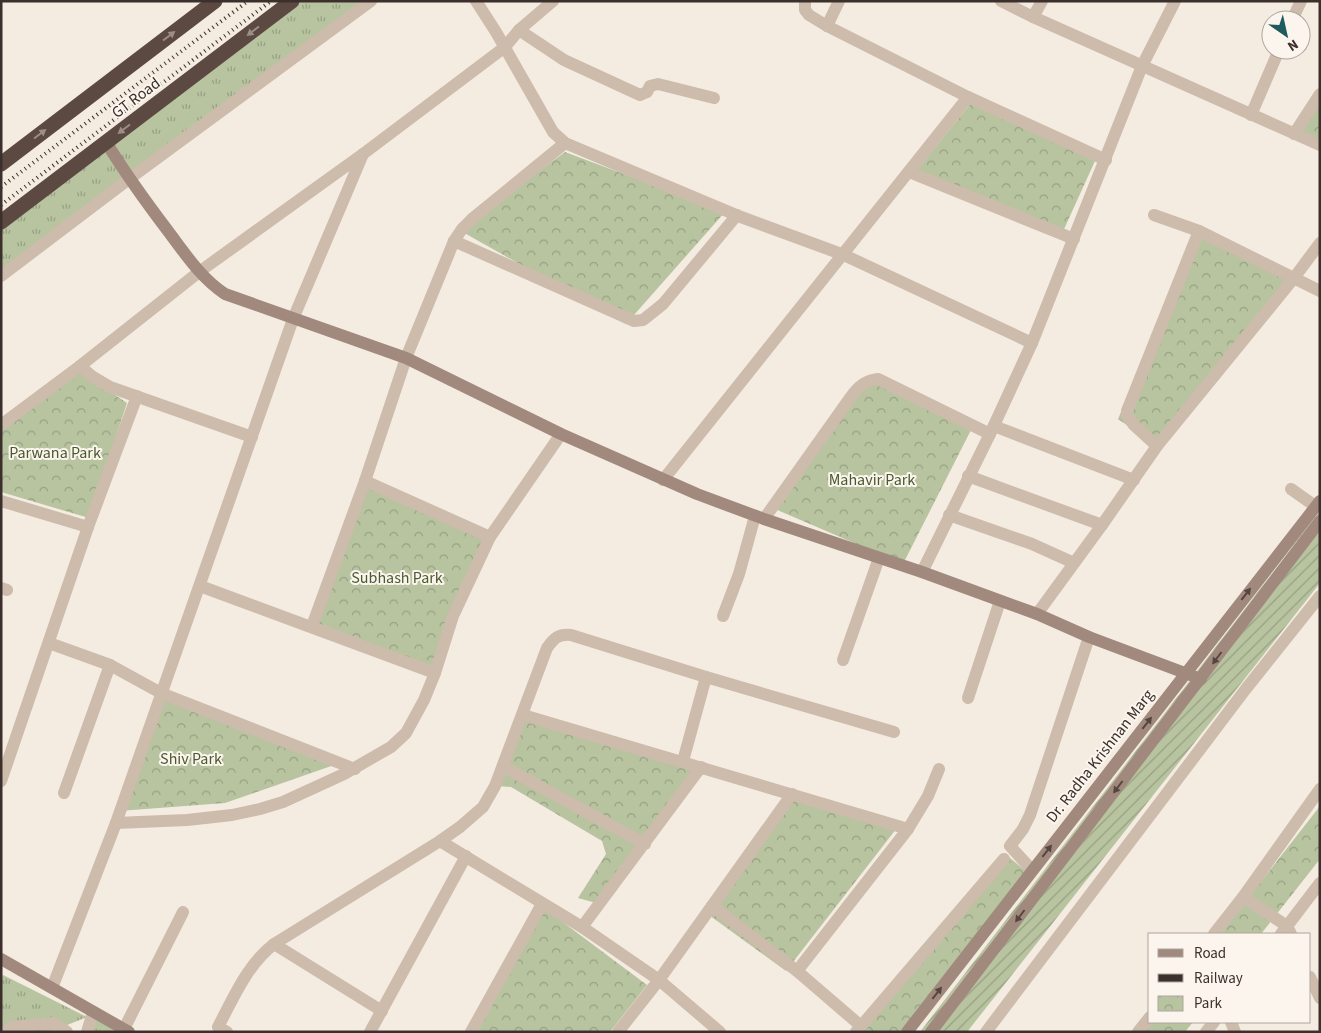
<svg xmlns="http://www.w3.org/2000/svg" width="1321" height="1033" font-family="'Source Sans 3',sans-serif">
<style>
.grass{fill:url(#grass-tufts)}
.park{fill:url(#park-crowns)}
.garden{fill:url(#garden-furrows)}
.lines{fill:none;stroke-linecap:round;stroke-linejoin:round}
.street{stroke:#cdbbac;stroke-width:12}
.secondary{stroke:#a18a7d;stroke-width:12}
.highway{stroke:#5c4a42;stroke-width:15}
.rail{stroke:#3b302b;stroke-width:4;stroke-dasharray:1 4;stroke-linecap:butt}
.oneway{fill:#9c8e87}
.oneway2{fill:#544640}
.labels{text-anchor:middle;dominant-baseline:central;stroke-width:4;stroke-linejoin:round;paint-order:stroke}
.street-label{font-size:16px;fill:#3b302b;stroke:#fbf5ee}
.park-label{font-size:16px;fill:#4a5a2e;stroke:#fbf5ee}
</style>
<defs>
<pattern id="grass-tufts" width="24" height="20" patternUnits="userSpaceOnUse" patternTransform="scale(1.25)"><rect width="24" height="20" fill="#b8c4a0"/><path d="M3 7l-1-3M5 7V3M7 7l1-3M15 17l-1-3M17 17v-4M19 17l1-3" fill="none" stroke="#97a083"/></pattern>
<pattern id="park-crowns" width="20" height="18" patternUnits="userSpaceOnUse" patternTransform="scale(1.25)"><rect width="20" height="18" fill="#b8c4a0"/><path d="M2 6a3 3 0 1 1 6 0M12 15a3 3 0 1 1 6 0" fill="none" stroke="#97a083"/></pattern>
<pattern id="garden-furrows" width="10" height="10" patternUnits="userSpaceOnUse" patternTransform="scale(1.25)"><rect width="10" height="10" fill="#b8c4a0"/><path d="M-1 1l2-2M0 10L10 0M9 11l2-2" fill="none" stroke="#97a083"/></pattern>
</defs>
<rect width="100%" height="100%" fill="#f4ebe1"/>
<g class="grass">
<polygon points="291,1 367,1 1,277 1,222"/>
<polygon points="3,975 87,1017 50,1032 1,1032 1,978"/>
<polygon points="96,1018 120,1032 87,1032"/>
</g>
<g class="park">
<polygon points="1320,101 1320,145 1298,136"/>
<polygon points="971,103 1095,161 1060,238 913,175"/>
<polygon points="565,152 725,212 626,324 459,230"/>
<polygon points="1199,231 1294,278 1157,446 1118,419"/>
<polygon points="79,371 127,403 89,518 1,492 1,429"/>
<polygon points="867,378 971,430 903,564 768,506"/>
<polygon points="359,484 487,538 432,669 310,620"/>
<polygon points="165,699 337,764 225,803 119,811"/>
<polygon points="521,719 696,768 596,903 578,898 606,854 602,841 511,787 497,786"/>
<polygon points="792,794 900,824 786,971 702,910"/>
<polygon points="1320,806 1320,859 1261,934 1220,934"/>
<polygon points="1005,854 1026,871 900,1032 861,1032"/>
<polygon points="544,908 647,985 610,1032 475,1032"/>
<polygon points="1151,1022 1193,1022 1185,1032 1143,1032"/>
</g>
<polygon class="garden" points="1320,511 1320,583 967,1032 920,1032"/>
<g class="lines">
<g class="street">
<polyline points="476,1 496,32 553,132 565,143 741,217 844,255 1032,343"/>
<polyline points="805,1 805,10 809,15 827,26 968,97 1106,160"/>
<polyline points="1001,1 1033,17 1320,145"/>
<polyline points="1033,17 1042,1"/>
<polyline points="1292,20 1301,1"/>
<polyline points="827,26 839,1"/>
<polyline points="519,30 564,60 640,95 647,92 650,86 658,84 714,98"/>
<polyline points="1251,115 1279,50"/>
<polyline points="1294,134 1320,94"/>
<polyline points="909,172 1074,239"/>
<polyline points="1154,215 1199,231 1320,291"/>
<polyline points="454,241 634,321 643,320 663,304 737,215"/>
<polyline points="1,276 129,179 371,1"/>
<polyline points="80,366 93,377 110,387 252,437"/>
<polyline points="1,425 80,366 199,272 363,154 505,47 519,30 553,1"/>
<polyline points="994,426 1134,480"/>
<polyline points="1157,446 1133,424 1127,415 1127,411 1199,231"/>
<polyline points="968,476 1102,525"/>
<polyline points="663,480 968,97"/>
<polyline points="365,481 490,537"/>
<polyline points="1291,489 1315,506"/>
<polyline points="1,501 88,527"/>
<polyline points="949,515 1032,544 1074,563"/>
<path d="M764 519 850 398C858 387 864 381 878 379L990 434"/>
<polyline points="922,572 990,434 1032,343 1142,66 1175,1"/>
<polyline points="200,586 435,673"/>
<polyline points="1,588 7,590"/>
<polyline points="1037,614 1102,525 1157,446 1294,278 1320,243"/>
<polyline points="723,616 739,574 755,516"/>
<polyline points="312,626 365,481 406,358 454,241 462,229 472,219 565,143"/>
<polyline points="49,643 110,665 161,693 355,769"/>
<polyline points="843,660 879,558"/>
<polyline points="968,698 1000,601"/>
<polyline points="523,715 908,829"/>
<polyline points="683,761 706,677"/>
<polyline points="504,767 645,844"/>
<polyline points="1,781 88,527 137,396"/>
<polyline points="64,793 110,665"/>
<polyline points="116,823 187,820 232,815 260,809 283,802 344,774 391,747 406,733 424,700 435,673 453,616 490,537 561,434"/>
<polyline points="440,841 582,927 659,980 720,1032"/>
<polyline points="1032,870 1010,846 1023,829 1030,815 1089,637"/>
<polyline points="1243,897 1287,926 1291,934"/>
<polyline points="712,906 797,971 861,1026"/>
<polyline points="582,927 701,767"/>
<polyline points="1214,934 1243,897 1320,789"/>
<polyline points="1281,934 1320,883"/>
<polyline points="274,944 382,1011"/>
<polyline points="797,971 908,829 928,796 939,769"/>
<polyline points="1310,977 1320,998"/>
<polyline points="52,988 116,823 293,319 363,154"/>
<polyline points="1231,1022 1235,1032"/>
<polyline points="124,1029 183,912"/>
<polyline points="5,1032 12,1027 54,1023 67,1032"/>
<polyline points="87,1032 93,1012"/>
<path d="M227 1032 218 1027C234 997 247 965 274 944L440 841 460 827 483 807 495 786 547 648C554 638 558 634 571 635L706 677 894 732"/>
<polyline points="370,1032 466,856"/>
<polyline points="471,1032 542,904"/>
<polyline points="618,1032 659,980 792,794"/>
<polyline points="856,1032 1004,859"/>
<polyline points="986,1032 1245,690 1320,596"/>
<polyline points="1138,1032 1150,1017"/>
<polyline points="1206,1032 1214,1022"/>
</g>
<g class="secondary">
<path d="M106 142C125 173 146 202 168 231 186 255 201 278 225 294L406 358 561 434 697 494 764 519 922 572 1037 614 1089 637 1201 679"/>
<polyline points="1,959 129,1032"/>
<polyline points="907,1032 1320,501"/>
<polyline points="931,1032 1320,521"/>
</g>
<g class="highway">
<polyline points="1,164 215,1"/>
<polyline points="1,222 292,1"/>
</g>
<g class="rail">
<polyline points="1,187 248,1"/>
<polyline points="1,205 271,1"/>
</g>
</g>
<defs><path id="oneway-solid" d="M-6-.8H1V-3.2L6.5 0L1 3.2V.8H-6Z" transform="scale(1.25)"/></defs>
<g class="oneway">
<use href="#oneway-solid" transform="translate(253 31) rotate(143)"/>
<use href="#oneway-solid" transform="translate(169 36) rotate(-37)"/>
<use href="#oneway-solid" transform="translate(124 129) rotate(143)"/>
<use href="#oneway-solid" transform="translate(40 134) rotate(-37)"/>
</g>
<g class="oneway2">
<use href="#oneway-solid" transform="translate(1246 594) rotate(-52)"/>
<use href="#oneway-solid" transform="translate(1217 658) rotate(127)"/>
<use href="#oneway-solid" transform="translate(1147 723) rotate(-52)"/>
<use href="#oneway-solid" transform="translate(1118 787) rotate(127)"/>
<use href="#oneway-solid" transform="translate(1047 851) rotate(-52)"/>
<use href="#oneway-solid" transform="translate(1020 916) rotate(127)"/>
<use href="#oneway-solid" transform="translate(937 993) rotate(-52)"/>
</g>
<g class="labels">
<g class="street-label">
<text transform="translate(136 98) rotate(-37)">GT Road</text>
<text transform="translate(1100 756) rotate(-52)">Dr. Radha Krishnan Marg</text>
</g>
<g class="park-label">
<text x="55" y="453">Parwana Park</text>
<text x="872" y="480">Mahavir Park</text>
<text x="397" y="578">Subhash Park</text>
<text x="191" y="759">Shiv Park</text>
</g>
</g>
<rect width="1321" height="1033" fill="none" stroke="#3b302b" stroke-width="5"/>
<rect x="1148" y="933" width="162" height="90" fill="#fbf5ee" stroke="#aea6a0"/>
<rect x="1158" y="949" width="25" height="8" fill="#a18a7d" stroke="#aea6a0"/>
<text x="1194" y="958" font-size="15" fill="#3b302b">Road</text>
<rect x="1158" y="974" width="25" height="8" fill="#3b302b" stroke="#aea6a0"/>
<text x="1194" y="983" font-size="15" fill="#3b302b">Railway</text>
<rect x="1158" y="996" width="25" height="15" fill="url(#park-crowns)" stroke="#aea6a0"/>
<text x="1194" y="1008" font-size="15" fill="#3b302b">Park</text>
<g transform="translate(1286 35) rotate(146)"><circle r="24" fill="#fbf5ee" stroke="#aea6a0"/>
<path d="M0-4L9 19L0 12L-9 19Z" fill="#1f5a5e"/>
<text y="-8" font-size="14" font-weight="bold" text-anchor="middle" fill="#3b302b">N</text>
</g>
</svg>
